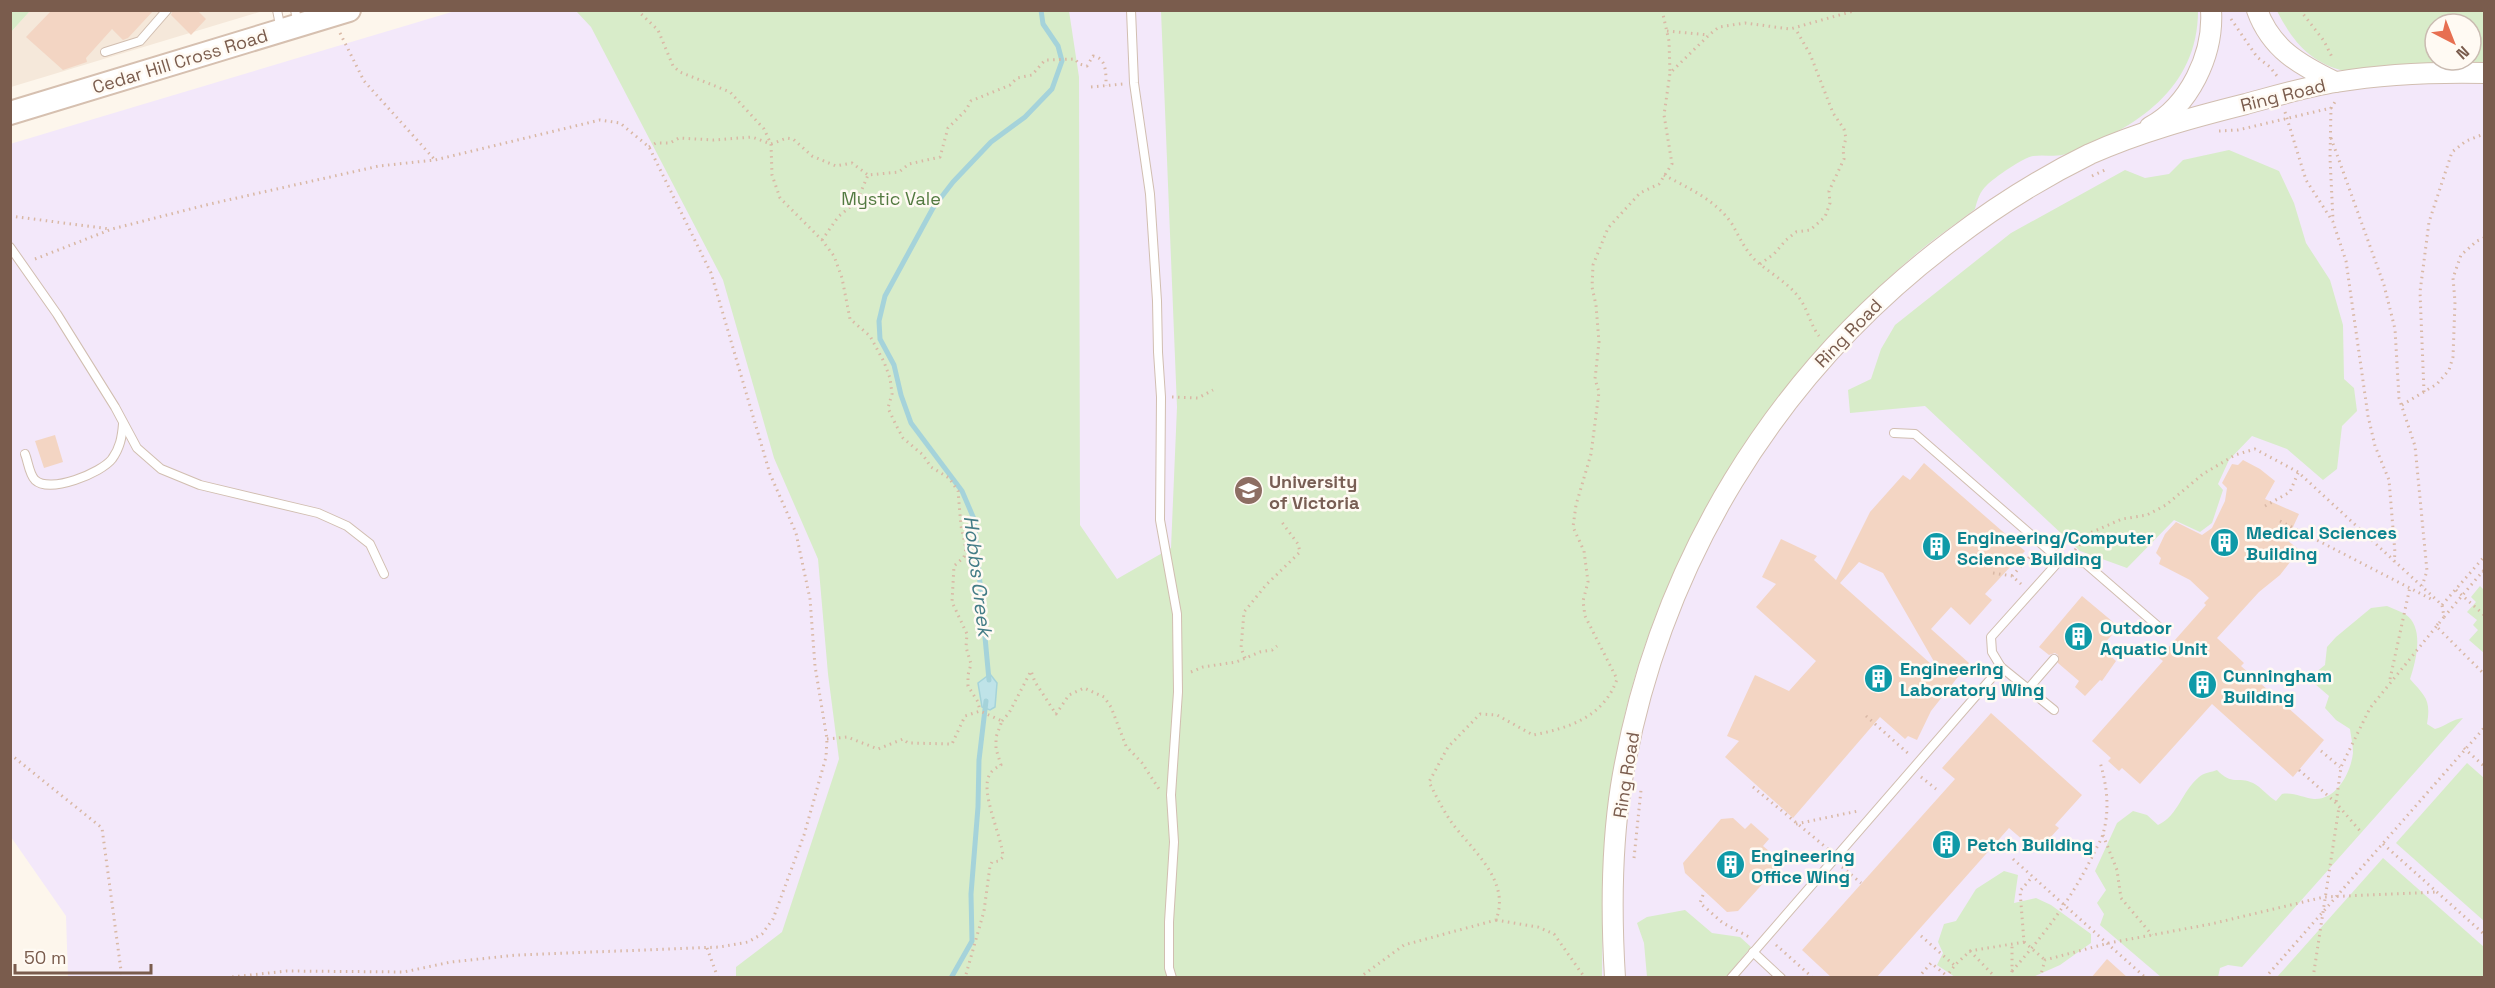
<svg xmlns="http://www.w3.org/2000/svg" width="2495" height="988" font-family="'Space Grotesk',sans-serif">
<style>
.residential{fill:#f5e8da}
.education{fill:#f3e8fa;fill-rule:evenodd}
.green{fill:#d8ecc9;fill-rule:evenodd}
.water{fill:#bfe3e8;stroke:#a5d3da;stroke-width:1.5}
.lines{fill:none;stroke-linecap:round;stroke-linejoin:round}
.stream{stroke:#a5d3da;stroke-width:5}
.building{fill:#f3d5c3;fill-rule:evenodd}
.service-casing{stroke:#d1beb0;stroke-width:10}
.tertiary-casing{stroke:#d1beb0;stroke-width:22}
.secondary-casing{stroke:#d6c0b0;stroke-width:26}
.path{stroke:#d9b8a5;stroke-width:3;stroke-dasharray:1.5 4.5;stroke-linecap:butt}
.service{stroke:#fff;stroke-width:8}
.tertiary{stroke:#fff;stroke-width:20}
.secondary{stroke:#fff;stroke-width:22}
.labels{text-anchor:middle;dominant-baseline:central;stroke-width:5;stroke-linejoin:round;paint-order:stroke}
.street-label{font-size:18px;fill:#7a5c4d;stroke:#fffaf3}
.park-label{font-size:18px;fill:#537a41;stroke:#fffaf3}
.education-label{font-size:18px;font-weight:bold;fill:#785e54;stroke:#fffaf3;text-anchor:start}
.culture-label{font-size:18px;font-weight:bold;fill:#0d838f;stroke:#fffaf3;text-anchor:start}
.water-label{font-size:20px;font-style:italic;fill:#437c86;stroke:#fffaf3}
</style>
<rect width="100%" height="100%" fill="#fdf6ec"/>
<polygon class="residential" points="30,11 263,11 11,87 11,32"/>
<path class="education" d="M455 11H2484V977H68L66 916 11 837 10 144ZM2435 24H2471V60H2435Z"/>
<g class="green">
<polygon points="11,10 30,11 11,32 10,11"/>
<path d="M576 11H1069L1079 77 1080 525 1117 579 1171 548 1177 407 1161 11H2198C2198 88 2136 129 2069 153 2057 158 2046 154 2033 156 2024 157 1994 178 1987 185 1980 191 1977 201 1975 209 1956 224 1936 237 1917 253 1780 369 1678 520 1630 694 1605 786 1603 883 1602 977L736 978V967L782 932 839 759 828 674 818 559 774 458 723 280 591 27Z"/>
<path d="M2277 11H2484V68L2344 71C2310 62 2293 42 2277 11ZM2435 24H2471V60H2435Z"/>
<polygon points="2229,150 2279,171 2294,203 2306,243 2330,280 2343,325 2344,379 2354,388 2357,411 2342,426 2337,469 2323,480 2287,449 2252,436 2229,460 2218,484 2223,490 2212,523 2200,532 2174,520 2127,568 2080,551 1925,406 1850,413 1848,390 1871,379 1881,349 1895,325 2011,233 2125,170 2145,178 2169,174 2183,160"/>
<polygon points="2480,586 2484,590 2484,653 2469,640 2478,630 2473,625 2477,620 2467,612 2476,602 2471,597"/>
<path d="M2387 606C2393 609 2400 611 2405 614 2425 627 2416 661 2410 679 2426 697 2431 700 2427 724L2435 729C2446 726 2452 719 2463 718L2242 967 2228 965 2220 968 2218 977H2161L2100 925 2104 914 2097 903 2106 890 2095 871 2117 823 2133 811 2147 815 2158 825C2179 815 2181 792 2199 777 2203 773 2212 772 2217 770 2232 786 2238 776 2253 783 2261 787 2268 796 2276 801L2282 794C2294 792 2303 798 2314 799 2337 800 2351 772 2353 753 2353 745 2351 737 2350 729L2336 720 2325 708 2329 696 2315 684V673L2325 665 2327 647 2336 637 2371 608Z"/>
<polygon points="2467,763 2484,778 2484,921 2396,843"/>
<polygon points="2383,858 2484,947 2484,977 2277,977"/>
<polygon points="2004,871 2018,875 2014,903 2036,898 2051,905 2091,934 2091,943 2060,965 2033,977 1955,977 1937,965 1943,953 1938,942 1944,924 1956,921 1976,889"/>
<polygon points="1685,910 1712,933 1740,937 1751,947 1726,977 1647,977 1644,943 1637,923 1647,917"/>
</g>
<polygon class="water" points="990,674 997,683 995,707 990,710 982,707 978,683"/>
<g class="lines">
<g class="stream">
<polyline points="989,680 974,519 962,491 911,423 901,395 894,365 880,339 879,321 885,296 933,208 953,182 991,142 1025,117 1052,89 1062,61 1058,46 1043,24 1041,10"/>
<polyline points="951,978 972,941 971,894 978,807 979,760 986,701"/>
</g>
</g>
<g class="building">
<polygon points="52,10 154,10 128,38 123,40 112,29 86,58 87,62 63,70 26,37"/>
<polygon points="173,10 197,10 206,19 191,35 171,15"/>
<polygon points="55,435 63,462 44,468 35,441"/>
<polygon points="2243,460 2260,469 2275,481 2265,499 2299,514 2287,540 2298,549 2295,551 2297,553 2280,575 2259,592 2217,638 2244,663 2241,666 2324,740 2293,777 2212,704 2140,784 2122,768 2119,771 2108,761 2111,758 2092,741 2163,661 2159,658 2206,605 2204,603 2209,598 2190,580 2159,564 2161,558 2156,553 2165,534 2176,522 2202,535 2212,528 2225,501 2227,488 2222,483 2232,464 2238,465"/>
<path d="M1924 463 2025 551 1985 594 1992 600 1970 625 1951 607 1931 629 1969 663 1931 711 1917 740 1908 736 1905 739 1880 717 1793 818 1725 757 1739 741 1727 736 1755 675 1789 691 1816 661 1756 607 1776 584 1762 577 1781 539 1817 556 1814 560 1836 580 1870 512 1903 475 1910 480ZM1859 562 1883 573 1940 672 1840 583Z"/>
<polygon points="2082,596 2119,627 2101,647 2116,661 2102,681 2100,680 2085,696 2075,687 2079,681 2058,663 2058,655 2055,653 2049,655 2039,647"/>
<polygon points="1991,713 2082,795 2055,825 2059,828 2037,852 2009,828 1876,978 1832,978 1802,950 1955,779 1942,768"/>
<polygon points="1733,818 1745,829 1751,823 1769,839 1763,846 1776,857 1777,868 1738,911 1727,912 1685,873 1683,863 1721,819"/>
<polygon points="2107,959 2128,978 2091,978"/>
</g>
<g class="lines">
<defs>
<g id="service">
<polyline points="277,10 281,30"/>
<polyline points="295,10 298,24"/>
<polyline points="1131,10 1134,83 1150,194 1157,301 1158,352 1161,397 1160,520 1177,614 1178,692 1171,795 1174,842 1169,922 1169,968 1172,978"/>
<polyline points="105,52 140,41 167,10"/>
<polyline points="10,247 57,314 115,407 137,448 161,469 200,485 318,513 347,526 370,544 384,574"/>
<polyline points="1894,433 1915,434 2060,560 2085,563 2160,628"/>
<path d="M25 454C28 461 29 474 35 480 50 494 101 473 112 459 120 448 122 437 123 424"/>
<polyline points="2001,667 2054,710"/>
<polyline points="2028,689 2054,659"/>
<polyline points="1753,952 1781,978"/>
<polyline points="1731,978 2001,667 1992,652 1991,637 2060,560"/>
</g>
<g id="tertiary">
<path d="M2257 10C2271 49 2300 65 2335 82"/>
<path d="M2150 127C2189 106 2214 55 2211 10"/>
<path d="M1615 978C1611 913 1611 850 1621 786 1657 566 1774 374 1952 240 1995 207 2041 178 2090 154 2139 132 2194 117 2246 104 2275 96 2305 87 2336 82 2385 74 2435 72 2484 73"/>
</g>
<polyline id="secondary" points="10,113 349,10"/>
</defs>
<use href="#service" class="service-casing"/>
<use href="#tertiary" class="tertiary-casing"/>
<use href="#secondary" class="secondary-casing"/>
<g class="path">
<polyline points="637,10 658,30 673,66 680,72 730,92 764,129 771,144 772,175 780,198 822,240 834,256 842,278 850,319 870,336 884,362 890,378 892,394 888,408 895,423 903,438 923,455 931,467 949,478 958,491 961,526 966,549 964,557 954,566 952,602 967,634 966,647 971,664 968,675 968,686 978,702 980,711"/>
<polyline points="1662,10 1669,41 1670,73"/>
<polyline points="2300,10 2324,41 2333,59"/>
<polyline points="2484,10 2484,11"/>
<polyline points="2231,19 2257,57 2270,67 2277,76"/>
<polyline points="1667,31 1709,35"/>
<polyline points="340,33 364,81 435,160"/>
<polyline points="1091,87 1123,84"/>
<polyline points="2331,107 2330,158 2333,220"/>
<polyline points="2285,112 2306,180 2333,222 2346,261 2368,416 2375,446 2389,480 2395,553 2394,562"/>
<polyline points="2219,131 2238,130 2331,108 2335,102"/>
<polyline points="2331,138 2384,285 2395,329 2399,398 2415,446 2427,571 2422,586"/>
<polyline points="649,147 656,143 670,143 679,138 714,140 752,137 771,144 787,138 793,139 812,156 836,166 852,163 868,175"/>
<path d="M1664 175C1688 188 1716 200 1732 224 1739 236 1744 248 1754 259 1769 273 1788 282 1800 299 1808 310 1810 324 1819 336"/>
<polyline points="2092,176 2105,170"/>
<polyline points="10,216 110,229"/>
<path d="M822 240 838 217 857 201 868 175 899 172 909 164 940 157 948 128 966 110 971 101 1010 85 1017 78 1032 75 1045 60 1075 59 1079 64 1087 66 1093 56C1107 58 1106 74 1106 86"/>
<polyline points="35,259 112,229 210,204 379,166 435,160 600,120 620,123 649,147 711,273 770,474 796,533 810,599 815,666 827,739 826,757 804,835 773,919 762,934 748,942 720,947 517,955 451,962 404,972 287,971 223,978"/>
<polyline points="1760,264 1774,254 1786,240 1796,232 1810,230 1825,217 1830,203 1829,191 1844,159 1843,149 1846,138 1844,129 1833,113 1810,54 1795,28"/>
<polyline points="2424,392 2420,292 2429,222 2452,152 2466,141 2484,134"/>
<polyline points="1172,397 1198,398 1213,390"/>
<polyline points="2402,405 2437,384 2449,370 2453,357 2455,302 2453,278 2461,255 2477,241 2484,238"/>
<polyline points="2265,506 2290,492 2298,473"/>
<polyline points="2280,521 2433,600"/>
<polyline points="2075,550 2090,533 2122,519 2147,515 2166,505 2203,474 2235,455 2255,449 2298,472 2442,605 2444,617 2370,708 2341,767 2336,803"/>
<polyline points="1993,573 2012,576 2021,584"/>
<polyline points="2012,576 2033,553"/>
<polyline points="2456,590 2484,615"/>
<polyline points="2442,605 2484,557"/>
<polyline points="2444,617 2483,571 2484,573"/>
<polyline points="2438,624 2436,626 2484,674"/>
<polyline points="1245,658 1241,648 1244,612 1266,585 1300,552 1298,544 1281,521"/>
<polyline points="1191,672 1203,667 1236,662 1260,652 1272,650 1277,646"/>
<polyline points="2390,679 2410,587"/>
<polyline points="1866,716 1910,755"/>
<polyline points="1002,721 1009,713 1031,671 1035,682 1056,714 1069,695 1084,688 1104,697 1111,707 1126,746 1142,763 1159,789"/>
<path d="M827 739 847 737 878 749 903 739 908 743 952 744 965 716 980 711 1002 721 996 737V749L1001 765C997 767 992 770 990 774 979 791 1002 836 1003 857L999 861 992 862 990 866 984 911 965 978"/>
<polyline points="2464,748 2484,766"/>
<polyline points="2321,751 2340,767"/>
<polyline points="10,754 102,828 122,978"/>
<polyline points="2299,770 2336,803 2361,832"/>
<polyline points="1921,777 1936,789"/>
<polyline points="1753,787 1828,849"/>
<polyline points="1796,824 1858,811"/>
<polyline points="2103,835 2117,870 2121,898 2152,935"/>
<polyline points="2383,844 2484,934"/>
<polyline points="1634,858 1641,790"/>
<polyline points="2013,859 2146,978"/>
<polyline points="1842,867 1861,883"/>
<polyline points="1703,895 1700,903 1723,923 1751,938"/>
<polyline points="1496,920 1538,927 1554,934 1585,978"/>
<polyline points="1921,936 1954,965"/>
<polyline points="2024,942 2045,960"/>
<polyline points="1776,945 1813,978"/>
<polyline points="707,948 718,978"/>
<polyline points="1970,951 1996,978"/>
<path d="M2012 971C2044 935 2072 898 2093 855 2096 848 2101 841 2103 834 2110 809 2107 786 2100 762"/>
<path d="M1359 978 1404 945 1496 920C1511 881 1473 851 1452 823 1443 810 1436 796 1429 782L1448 747 1480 714 1497 715 1533 735C1569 728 1604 717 1617 679L1585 616 1583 601 1588 582 1584 551 1573 527 1576 505 1591 454 1599 392 1595 379 1599 342 1596 305 1592 287 1593 265 1608 228 1640 193 1659 184 1672 164 1664 115 1670 73 1709 35 1719 27 1745 23 1790 29 1857 10"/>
<polyline points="1828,978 1830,976"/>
<polyline points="1918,978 1931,963 1947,976"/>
<polyline points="1948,978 1947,976 1955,965 1970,951 2024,942 2020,891 2033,876"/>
<polyline points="2010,978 2012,971 2012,944"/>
<polyline points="2040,978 2045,960 2109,943 2211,924 2324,897 2437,892"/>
<polyline points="2265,978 2484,728"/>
<polyline points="2313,978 2339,807"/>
</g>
<use href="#service" class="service"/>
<use href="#tertiary" class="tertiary"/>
<use href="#secondary" class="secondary"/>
</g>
<defs>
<symbol id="university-disc" viewBox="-11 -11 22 22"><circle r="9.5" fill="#8d6e63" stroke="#fffaf3"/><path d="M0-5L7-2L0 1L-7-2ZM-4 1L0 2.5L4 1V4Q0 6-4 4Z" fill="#fff"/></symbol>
<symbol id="building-disc" viewBox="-11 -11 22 22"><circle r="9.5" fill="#0f9aa8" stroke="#fffaf3"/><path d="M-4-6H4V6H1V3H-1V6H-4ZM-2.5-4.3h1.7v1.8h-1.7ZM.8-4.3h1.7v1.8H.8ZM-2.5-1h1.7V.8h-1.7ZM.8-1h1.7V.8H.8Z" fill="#fff"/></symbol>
</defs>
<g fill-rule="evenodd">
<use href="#university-disc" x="1232" y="474" width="33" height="33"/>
<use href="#building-disc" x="2208" y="526" width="33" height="33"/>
<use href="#building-disc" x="1920" y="530" width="33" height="33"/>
<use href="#building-disc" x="2062" y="620" width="33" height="33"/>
<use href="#building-disc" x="1862" y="662" width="33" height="33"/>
<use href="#building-disc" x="2186" y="668" width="33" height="33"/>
<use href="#building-disc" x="1930" y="828" width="33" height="33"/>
<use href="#building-disc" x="1714" y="848" width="33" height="33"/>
</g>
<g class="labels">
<g class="street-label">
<text transform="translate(180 61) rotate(-17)">Cedar Hill Cross Road</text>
<text transform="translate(2283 95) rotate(-14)">Ring Road</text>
<text transform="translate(1848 333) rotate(-46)">Ring Road</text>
<text transform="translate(1626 775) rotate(-81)">Ring Road</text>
</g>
<g class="park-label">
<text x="891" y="198">Mystic Vale</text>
</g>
<g class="education-label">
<text x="1269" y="481">University<tspan x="1269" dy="21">of Victoria</tspan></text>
</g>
<g class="culture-label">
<text x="2246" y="532">Medical Sciences<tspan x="2246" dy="21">Building</tspan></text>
<text x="1957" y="537">Engineering/Computer<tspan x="1957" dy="21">Science Building</tspan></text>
<text x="2100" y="627">Outdoor<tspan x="2100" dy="21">Aquatic Unit</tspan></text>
<text x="1900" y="668">Engineering<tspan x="1900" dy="21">Laboratory Wing</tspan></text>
<text x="2223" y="675">Cunningham<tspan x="2223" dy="21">Building</tspan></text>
<text x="1967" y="844">Petch Building</text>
<text x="1751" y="855">Engineering<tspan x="1751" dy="21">Office Wing</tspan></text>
</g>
<g class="water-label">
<text transform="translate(978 576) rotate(83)">Hobbs Creek</text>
</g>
</g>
<rect width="2495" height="988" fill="none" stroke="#7a5c4d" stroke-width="24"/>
<g transform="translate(2453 42) rotate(138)"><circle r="28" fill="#fffaf3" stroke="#cabbb1" stroke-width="1.5"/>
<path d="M0-4.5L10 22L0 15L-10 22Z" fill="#e76f51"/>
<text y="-9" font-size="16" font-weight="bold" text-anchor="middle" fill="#7a5c4d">N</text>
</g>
<path d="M15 964v9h136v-9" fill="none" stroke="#7a5c4d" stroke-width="3"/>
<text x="24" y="964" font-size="18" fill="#7a5c4d" stroke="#fffaf3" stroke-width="4.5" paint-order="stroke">50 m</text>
</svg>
